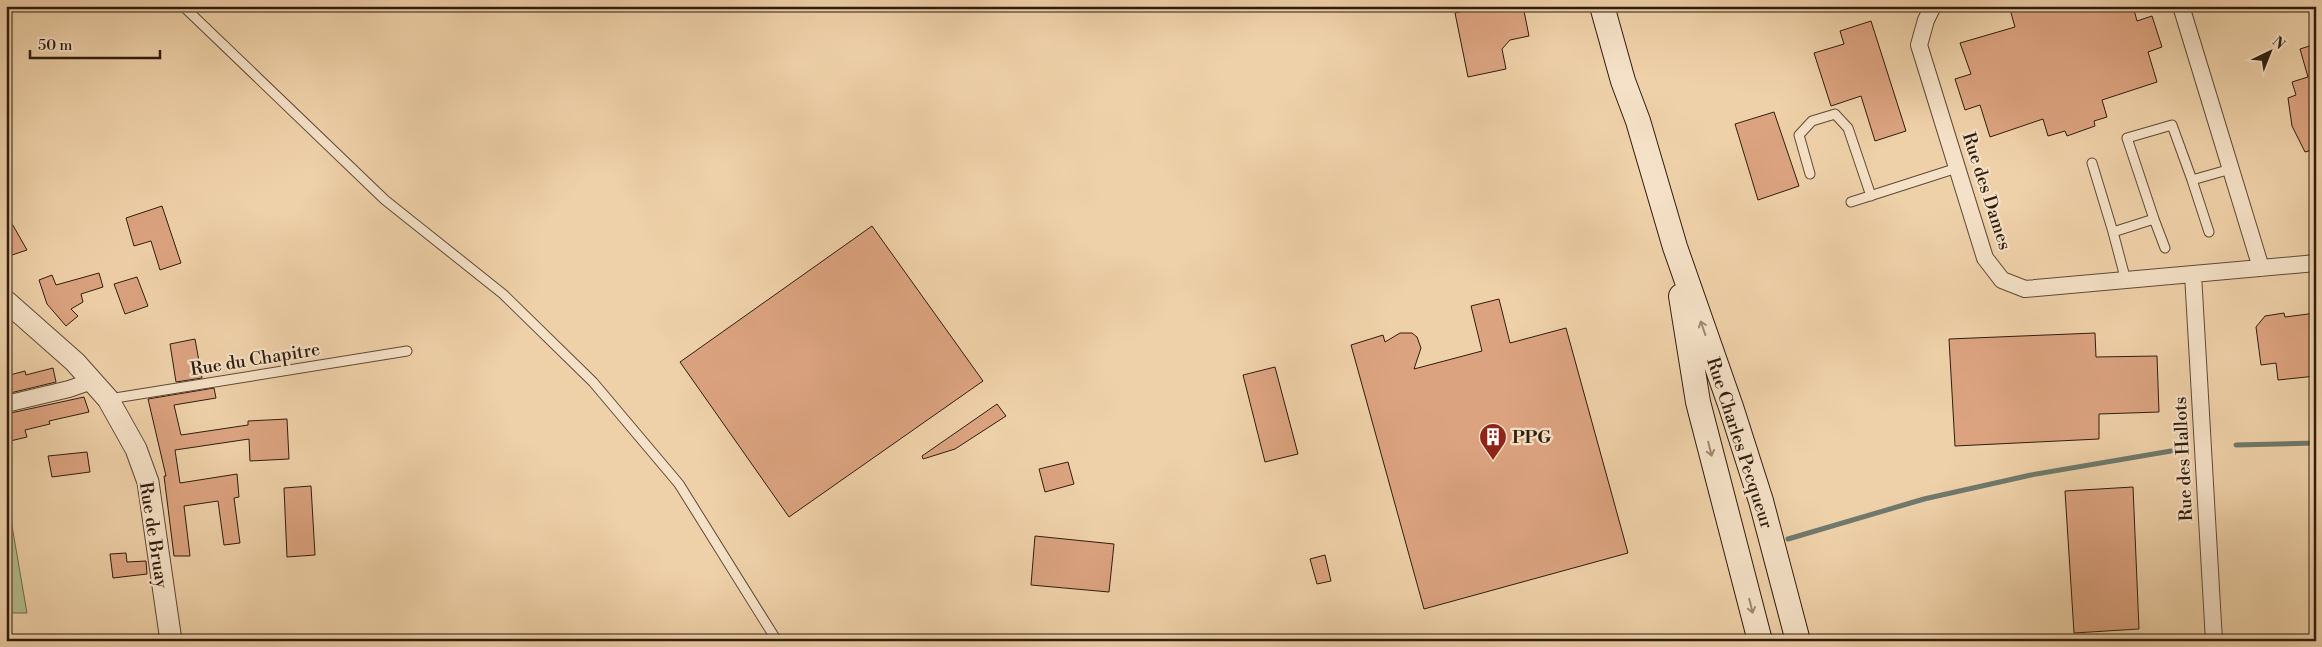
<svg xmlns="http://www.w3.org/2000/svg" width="2322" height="647" viewBox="0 0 2322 647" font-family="'Libre Bodoni',serif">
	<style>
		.green { fill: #b2bd8d; stroke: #706d4e }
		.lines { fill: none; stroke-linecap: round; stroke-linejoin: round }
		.stream { stroke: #6f796c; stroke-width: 5 }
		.building { fill: #dca380; stroke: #2f1d0e }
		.service-casing { stroke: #5f4a35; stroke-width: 11 }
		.minor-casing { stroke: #5f4a35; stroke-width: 18 }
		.tertiary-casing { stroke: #5f4a35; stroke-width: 23 }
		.secondary-casing { stroke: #2f1d0e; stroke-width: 26 }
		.service { stroke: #f5e1c7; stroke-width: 9 }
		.minor { stroke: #f5e1c7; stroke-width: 16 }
		.tertiary { stroke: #f5e1c7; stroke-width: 21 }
		.secondary { stroke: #f5e1c7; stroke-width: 24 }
		.oneway { stroke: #9c8974 }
		.labels { text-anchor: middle; stroke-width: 4.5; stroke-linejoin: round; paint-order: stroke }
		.street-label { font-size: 18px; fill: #2f1d0e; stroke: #f5e1c7 }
		.poi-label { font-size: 18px; font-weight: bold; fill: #2f1d0e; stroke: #f5e1c7; text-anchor: start }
	</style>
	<rect width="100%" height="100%" fill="#efd1a9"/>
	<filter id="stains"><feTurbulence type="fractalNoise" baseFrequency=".004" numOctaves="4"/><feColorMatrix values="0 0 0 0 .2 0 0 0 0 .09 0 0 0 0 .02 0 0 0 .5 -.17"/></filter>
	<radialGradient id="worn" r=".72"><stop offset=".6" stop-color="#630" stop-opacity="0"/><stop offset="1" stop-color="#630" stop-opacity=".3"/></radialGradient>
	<path class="green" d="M6 491 27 613H6Z"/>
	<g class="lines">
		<path class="stream" d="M2236 445 2316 443
			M1788 539 1924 499 2031 475 2171 451"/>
	</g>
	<path class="building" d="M1488 6H1523L1529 36 1510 40 1502 49 1506 69 1468 77 1455 13Z
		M2009 6H2133L2137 21 2152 16 2162 47 2148 52 2157 82 2102 100 2107 117 2094 121 2095 126 2067 136 2065 131 2048 136 2043 119 1990 137 1980 105 1965 110 1955 79 1971 74 1960 43 2015 27Z
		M1871 21 1906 131 1875 141 1861 96 1831 106 1814 53 1844 44 1840 31Z
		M2316 44V149L2305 152 2292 126 2288 98 2296 95 2292 82 2308 77 2300 49Z
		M1774 112 1799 186 1758 200 1735 124Z
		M162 206 181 263 160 270 151 241 134 246 126 218Z
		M6 213 27 250 6 257Z
		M872 226 983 381 789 517 680 362Z
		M99 273 103 287 81 294 83 302 71 309 78 316 66 326 47 304 39 280 52 275 56 285Z
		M137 277 148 306 125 314 114 284Z
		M1499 299 1510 343 1566 328 1628 553 1424 609 1351 345 1383 335 1385 342 1400 333H1412L1417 337 1421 348 1414 369 1482 351 1471 306Z
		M2284 313 2285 317 2316 313V376L2278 380 2276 363 2261 365 2256 327 2265 316Z
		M2095 333 2096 357 2157 356 2159 412 2099 414V439L1955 446 1949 339Z
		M195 339 202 378 176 382 170 344Z
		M1275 367 1298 454 1265 462 1243 375Z
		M53 368 56 382 6 394V376L25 371 26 375Z
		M214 388 216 398 174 405 181 435 248 425V421L287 419 289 459 250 461 249 439 175 450 180 483 237 474 239 497 234 498 240 543 224 545 218 501 184 506 190 556H174L164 476H166L148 399Z
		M84 397 89 412 49 421 50 424 25 430 27 437 6 442V414Z
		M997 404 1006 416 955 449 923 459 922 456Z
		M87 452 90 472 52 477 48 456Z
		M1068 462 1074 484 1045 492 1039 469Z
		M311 486 315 555 287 557 284 488Z
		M2133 487 2139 629 2074 633 2065 491Z
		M1035 536 1114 544 1109 592 1031 585Z
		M126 553 127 562 146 561 147 574 113 578 110 554Z
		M1325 555 1331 581 1317 584 1310 559Z"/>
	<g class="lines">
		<defs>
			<path id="service" d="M183 6 385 200 503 294 593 382 679 484 777 641
				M2092 163 2113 232
				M1810 174 1799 135 1812 121 1835 114 1848 128 1871 196
				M2192 180 2209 232
				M1851 202 1957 168
				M2154 219 2165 248
				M2126 281 2113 232 2154 219 2127 138 2172 125 2192 180 2231 169
				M109 399 407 351"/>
			<path id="minor" d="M1933 6 1926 20 1919 45 1985 258 2002 280 2025 289 2316 263
				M2181 6 2261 268
				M2193 274 2214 641
				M6 404 69 389 92 381"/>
			<path id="tertiary" d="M6 301 75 362 108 399 136 449 148 482 171 641"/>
			<path id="secondary" d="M1602 6 1623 81 1638 121 1675 247 1731 407 1761 501 1798 641
				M1681 296 1698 402 1760 641"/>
		</defs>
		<use href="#service" class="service-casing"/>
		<use href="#minor" class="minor-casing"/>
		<use href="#tertiary" class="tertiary-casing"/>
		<use href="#secondary" class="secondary-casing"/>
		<use href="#service" class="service"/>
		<use href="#minor" class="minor"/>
		<use href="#tertiary" class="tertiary"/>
		<use href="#secondary" class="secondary"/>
	</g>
	<defs><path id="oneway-shaft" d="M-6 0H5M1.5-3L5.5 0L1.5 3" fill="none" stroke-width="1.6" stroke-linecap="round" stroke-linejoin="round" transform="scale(1.25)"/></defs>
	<g class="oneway">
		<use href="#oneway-shaft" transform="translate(1703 328) rotate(-109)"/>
		<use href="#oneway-shaft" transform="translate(1710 449) rotate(76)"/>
		<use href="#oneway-shaft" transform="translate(1751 606) rotate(76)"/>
	</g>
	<defs>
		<symbol id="building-pin" viewBox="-11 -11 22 30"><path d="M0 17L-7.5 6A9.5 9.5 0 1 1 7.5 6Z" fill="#8f2418" stroke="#f5e1c7"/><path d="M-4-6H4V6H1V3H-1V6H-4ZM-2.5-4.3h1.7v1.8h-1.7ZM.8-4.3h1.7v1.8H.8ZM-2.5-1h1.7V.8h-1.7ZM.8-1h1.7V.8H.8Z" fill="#fff"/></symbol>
	</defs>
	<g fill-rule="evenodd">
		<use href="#building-pin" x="1477" y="421" width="32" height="43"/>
	</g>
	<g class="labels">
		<g class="street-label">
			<text transform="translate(1987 191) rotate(72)" y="6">Rue des Dames</text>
			<text transform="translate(255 359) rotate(-9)" y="6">Rue du Chapitre</text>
			<text transform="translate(1740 443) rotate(72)" y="6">Rue Charles Pecqueur</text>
			<text transform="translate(2183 459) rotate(-93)" y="6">Rue des Hallots</text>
			<text transform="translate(154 535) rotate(81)" y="6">Rue de Bruay</text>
		</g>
		<g class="poi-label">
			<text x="1512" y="443">PPG</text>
		</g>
	</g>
	<rect width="2322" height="647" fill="none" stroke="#efd1a9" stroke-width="25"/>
	<rect x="8" y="8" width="2307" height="632" fill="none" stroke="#2f1d0e" stroke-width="2.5"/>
	<rect x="12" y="12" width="2297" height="622" fill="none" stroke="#2f1d0e"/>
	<g transform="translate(2270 52) rotate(43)" stroke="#f5e1c7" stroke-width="4" paint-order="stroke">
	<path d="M0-4L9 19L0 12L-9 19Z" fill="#2f1d0e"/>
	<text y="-8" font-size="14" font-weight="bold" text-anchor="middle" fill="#2f1d0e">N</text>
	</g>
	<path d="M30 50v8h130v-8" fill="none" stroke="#2f1d0e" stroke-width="2.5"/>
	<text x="38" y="50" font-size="15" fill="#2f1d0e" stroke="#f5e1c7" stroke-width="4" paint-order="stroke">50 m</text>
	<rect width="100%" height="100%" filter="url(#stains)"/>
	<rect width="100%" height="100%" fill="url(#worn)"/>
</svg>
